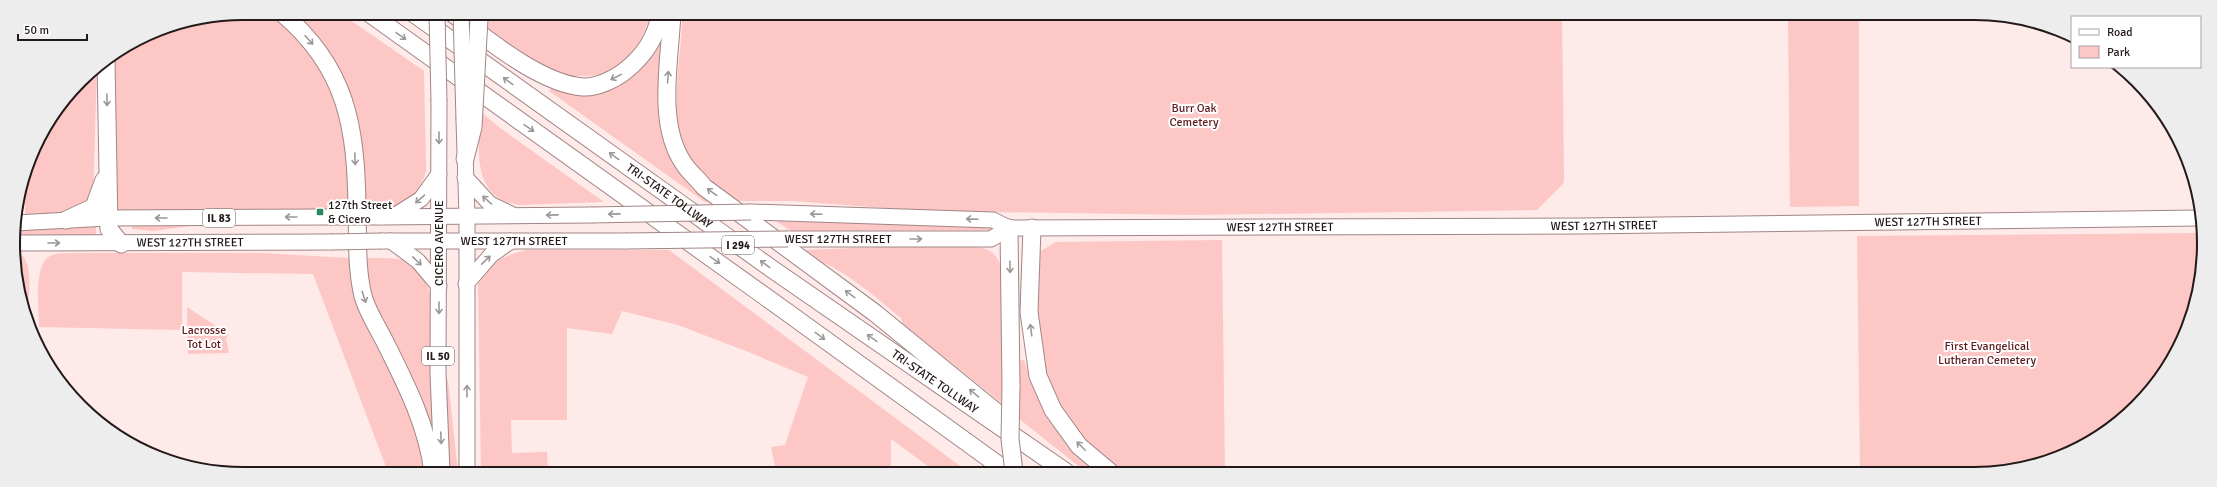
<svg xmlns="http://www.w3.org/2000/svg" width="2217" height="487" viewBox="0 0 2217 487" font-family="Signika,sans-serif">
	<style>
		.green { fill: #fcc7c5 }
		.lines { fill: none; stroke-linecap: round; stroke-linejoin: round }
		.major-casing { stroke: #a18584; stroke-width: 17 }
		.highway-casing { stroke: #a18584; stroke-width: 19 }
		.major { stroke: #fff; stroke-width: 15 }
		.highway { stroke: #fff; stroke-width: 17 }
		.major-bridge-casing { stroke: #a18584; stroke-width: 17; stroke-linecap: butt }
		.highway-bridge-casing { stroke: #a18584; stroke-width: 19; stroke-linecap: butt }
		.major-bridge { stroke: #fff; stroke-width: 15 }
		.highway-bridge { stroke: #fff; stroke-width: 17 }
		.oneway { stroke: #9c9898 }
		.poi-dot { fill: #298860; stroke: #fff; stroke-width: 1.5 }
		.labels { text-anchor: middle; stroke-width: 4; stroke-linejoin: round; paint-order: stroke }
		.shield { fill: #fff; stroke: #665e5e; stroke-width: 1 }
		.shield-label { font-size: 11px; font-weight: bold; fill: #241919 }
		.park-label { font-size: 12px; fill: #5e1b1f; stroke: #fff }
		.street-label { font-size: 12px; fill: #241919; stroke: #fff }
		.poi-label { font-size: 12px; fill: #241919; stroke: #fff; text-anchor: start }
		.rim { fill: none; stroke: #241919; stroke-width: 2 }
	</style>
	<rect width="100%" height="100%" fill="#feeae9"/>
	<path class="green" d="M243 13H271C313 51 341 93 347 151 349 170 348 190 349 209L118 213 116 208 113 57 156 30Z
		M292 13H340L424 71 426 171C415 209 397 207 363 208L361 147Z
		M486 13H651C640 49 622 78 580 76 570 76 560 75 550 70 528 59 508 42 486 29Z
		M682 13 1562 15 1564 179 1563 184 1537 210 1194 215 924 211 792 201H731C720 190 706 180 696 168 662 127 683 61 682 13Z
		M1788 15H1859V206L1790 207Z
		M662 31 660 105 713 202H705L549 91 552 88 564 91H595Z
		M97 67 93 199 69 213 25 214V187L37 141 91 70Z
		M481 112 500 128 604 202 519 205C471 198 478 148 481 112Z
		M776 221 994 225 995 230 791 231Z
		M190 224V226L153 231 132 229V225Z
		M96 225V236L14 237V232L21 227Z
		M2199 233 2202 274 2180 346 2136 407 2075 450 2003 472H1860L1857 236Z
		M1222 240 1225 472H1118L1088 446 1067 420 1040 363 1035 333 1039 252 1056 242Z
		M882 247H974C990 248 997 254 1002 269L1004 405 903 324 901 318C877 299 839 263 809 259L803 250Z
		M16 250C36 261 28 297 27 317L21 303Z
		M527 250H669L968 472H936L891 439V472H776L771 447 785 445 808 377 751 353 678 325 622 311 612 334 567 328V420H511L512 453 547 452 548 472H481L478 284C486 262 506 255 527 250Z
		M80 253H260L349 258C352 311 384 358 407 405 417 426 421 449 426 472H388L313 274 182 272V330L39 327C39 310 33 265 50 256 57 252 72 254 80 253Z
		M362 258C404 258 421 254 432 302L436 447 374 309Z
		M187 307 228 334 226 340 229 353 188 354Z
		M1024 360C1040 409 1058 437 1096 472H1086L1018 418V361Z
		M446 380H448L458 472H448Z"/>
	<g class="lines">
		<defs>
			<g id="major">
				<path d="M439 102 438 373 442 472"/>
				<path d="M464 120 467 216V472"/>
				<path d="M465 177 490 204 511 214"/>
				<path id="s1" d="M751 212 993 220 1009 228 1581 226 2198 218"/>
				<path d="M394 216 421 199 439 174"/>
				<path d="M381 217 591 215"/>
				<path d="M15 223 108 218 330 217"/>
				<path d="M788 239H991L1009 228"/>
				<path id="s2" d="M382 241H625"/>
				<path d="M391 241 418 261 439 286"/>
				<path id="s3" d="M15 243 331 242"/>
				<path d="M466 284 491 255 511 241"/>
			</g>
			<g id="highway">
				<path d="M282 13C347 68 356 127 357 208 358 238 356 267 363 296 367 311 378 328 385 342 406 384 427 425 433 472"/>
				<path d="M369 13 784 310 1008 472"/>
				<path id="s4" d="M413 13 772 269 1066 472"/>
				<path d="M452 13C486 38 540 84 583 87 596 88 615 79 625 71 645 55 655 39 661 13"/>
				<path d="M672 13C670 60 656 124 684 164 689 172 698 179 704 187L875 313 1000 415"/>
				<path d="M106 61 109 229 121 244"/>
				<path d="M465 159 473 127"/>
				<path d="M66 220 94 207 104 180"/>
				<path d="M1009 228 1011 387"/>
				<path d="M1032 228 1029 312 1038 376 1053 410 1079 446 1110 472"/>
			</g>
		</defs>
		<use href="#major" class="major-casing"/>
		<use href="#highway" class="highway-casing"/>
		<use href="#major" class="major"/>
		<use href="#highway" class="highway"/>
		<defs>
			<path id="major-bridge" d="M437 13 439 102
				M461 13 464 120
				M591 215 751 212
				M330 217H381
				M625 241 788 239
				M331 242 382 241"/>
			<path id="highway-bridge" d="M473 127 479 19
				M1011 387 1010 439 1014 472"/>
		</defs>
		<use href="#major-bridge" class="major-bridge-casing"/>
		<use href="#highway-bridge" class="highway-bridge-casing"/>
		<use href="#major-bridge" class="major-bridge"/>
		<use href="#highway-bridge" class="highway-bridge"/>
	</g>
	<defs><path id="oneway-shaft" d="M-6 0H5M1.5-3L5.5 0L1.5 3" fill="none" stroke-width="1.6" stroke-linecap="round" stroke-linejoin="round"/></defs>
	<g class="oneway">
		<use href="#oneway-shaft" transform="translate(401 36) rotate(35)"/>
		<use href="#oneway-shaft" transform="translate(309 40) rotate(48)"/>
		<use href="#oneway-shaft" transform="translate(616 77) rotate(154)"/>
		<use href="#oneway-shaft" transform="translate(668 77) rotate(-86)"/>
		<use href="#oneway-shaft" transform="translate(508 81) rotate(-144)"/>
		<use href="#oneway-shaft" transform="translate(107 100) rotate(89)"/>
		<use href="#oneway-shaft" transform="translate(529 128) rotate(35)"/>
		<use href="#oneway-shaft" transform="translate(439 138) rotate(90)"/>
		<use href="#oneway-shaft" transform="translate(614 156) rotate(-144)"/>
		<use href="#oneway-shaft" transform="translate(355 159) rotate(88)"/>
		<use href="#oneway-shaft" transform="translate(712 192) rotate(-144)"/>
		<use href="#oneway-shaft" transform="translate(420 199) rotate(139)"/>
		<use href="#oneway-shaft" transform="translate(487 200) rotate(-138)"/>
		<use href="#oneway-shaft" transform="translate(614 214) rotate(179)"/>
		<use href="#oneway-shaft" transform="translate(816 214) rotate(-178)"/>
		<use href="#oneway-shaft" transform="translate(552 215) rotate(179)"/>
		<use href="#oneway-shaft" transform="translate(291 217) rotate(180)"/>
		<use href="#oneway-shaft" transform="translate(161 218) rotate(180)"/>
		<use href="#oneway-shaft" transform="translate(972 219) rotate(-178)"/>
		<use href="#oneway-shaft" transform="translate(916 239)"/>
		<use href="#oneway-shaft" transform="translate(54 243)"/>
		<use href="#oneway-shaft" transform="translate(486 260) rotate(-44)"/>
		<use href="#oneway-shaft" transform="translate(715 260) rotate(35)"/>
		<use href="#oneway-shaft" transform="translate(417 261) rotate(44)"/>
		<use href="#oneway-shaft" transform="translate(765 264) rotate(-144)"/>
		<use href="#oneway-shaft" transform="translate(1010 267) rotate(89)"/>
		<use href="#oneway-shaft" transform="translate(850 294) rotate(-144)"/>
		<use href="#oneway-shaft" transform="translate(364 297) rotate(72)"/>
		<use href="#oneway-shaft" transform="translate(439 308) rotate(90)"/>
		<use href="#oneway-shaft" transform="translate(1031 330) rotate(-98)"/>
		<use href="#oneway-shaft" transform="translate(820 336) rotate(36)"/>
		<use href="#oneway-shaft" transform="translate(872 338) rotate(-145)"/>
		<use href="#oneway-shaft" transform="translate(467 391) rotate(-90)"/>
		<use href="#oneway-shaft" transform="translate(974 393) rotate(-140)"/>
		<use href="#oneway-shaft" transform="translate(441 438) rotate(88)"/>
		<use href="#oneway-shaft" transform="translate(1081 446) rotate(-135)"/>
	</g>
	<rect class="poi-dot" x="316" y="208" width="8" height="8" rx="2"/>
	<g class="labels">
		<g class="shield">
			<rect x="203" y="209" width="32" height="18" rx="3"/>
			<rect x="722" y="236" width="32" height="18" rx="3"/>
			<rect x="422" y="347" width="32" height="18" rx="3"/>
		</g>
		<g class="shield-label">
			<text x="219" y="222">IL 83</text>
			<text x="738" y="249">I 294</text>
			<text x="438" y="360">IL 50</text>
		</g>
		<g class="park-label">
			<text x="1194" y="112">Burr Oak<tspan x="1194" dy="14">Cemetery</tspan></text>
			<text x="204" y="334">Lacrosse<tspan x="204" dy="14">Tot Lot</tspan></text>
			<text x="1987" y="350">First Evangelical<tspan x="1987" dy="14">Lutheran Cemetery</tspan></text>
		</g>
		<g class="street-label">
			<text dy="4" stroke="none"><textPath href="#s4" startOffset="315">TRI-STATE TOLLWAY</textPath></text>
			<text dy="4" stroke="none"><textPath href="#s1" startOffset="1179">WEST 127TH STREET</textPath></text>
			<text dy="4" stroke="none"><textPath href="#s1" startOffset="855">WEST 127TH STREET</textPath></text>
			<text dy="4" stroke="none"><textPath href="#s1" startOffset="531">WEST 127TH STREET</textPath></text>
			<text x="838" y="243">WEST 127TH STREET</text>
			<text dy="4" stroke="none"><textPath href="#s2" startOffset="132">WEST 127TH STREET</textPath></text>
			<text dy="4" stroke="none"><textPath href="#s3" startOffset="175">WEST 127TH STREET</textPath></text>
			<text transform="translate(439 243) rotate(-90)" y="4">CICERO AVENUE</text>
			<text dy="4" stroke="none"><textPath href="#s4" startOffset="639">TRI-STATE TOLLWAY</textPath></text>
		</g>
		<g class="poi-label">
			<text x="328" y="209">127th Street<tspan x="328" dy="14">&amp; Cicero</tspan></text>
		</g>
	</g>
	<path d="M0 0H2217V487H0ZM243 20H1974A223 223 0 0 1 2197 243V244A223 223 0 0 1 1974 467H243A223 223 0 0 1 20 244V243A223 223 0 0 1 243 20Z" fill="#ededed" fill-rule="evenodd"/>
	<path class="rim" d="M243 20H1974A223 223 0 0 1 2197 243V244A223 223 0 0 1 1974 467H243A223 223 0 0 1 20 244V243A223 223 0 0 1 243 20Z"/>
	<rect x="2071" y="16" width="130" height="52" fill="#ffffff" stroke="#a7a3a3"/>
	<rect x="2079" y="29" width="20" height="6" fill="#ffffff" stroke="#a7a3a3"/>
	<text x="2107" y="36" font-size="12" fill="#241919">Road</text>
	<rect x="2079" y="46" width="20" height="12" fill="#fcc7c5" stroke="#a7a3a3"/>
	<text x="2107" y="56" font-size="12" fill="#241919">Park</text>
	<path d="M18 34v6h69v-6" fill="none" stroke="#241919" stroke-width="2"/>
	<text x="24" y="34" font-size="12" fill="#241919" stroke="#ffffff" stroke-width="3" paint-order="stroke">50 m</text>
</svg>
